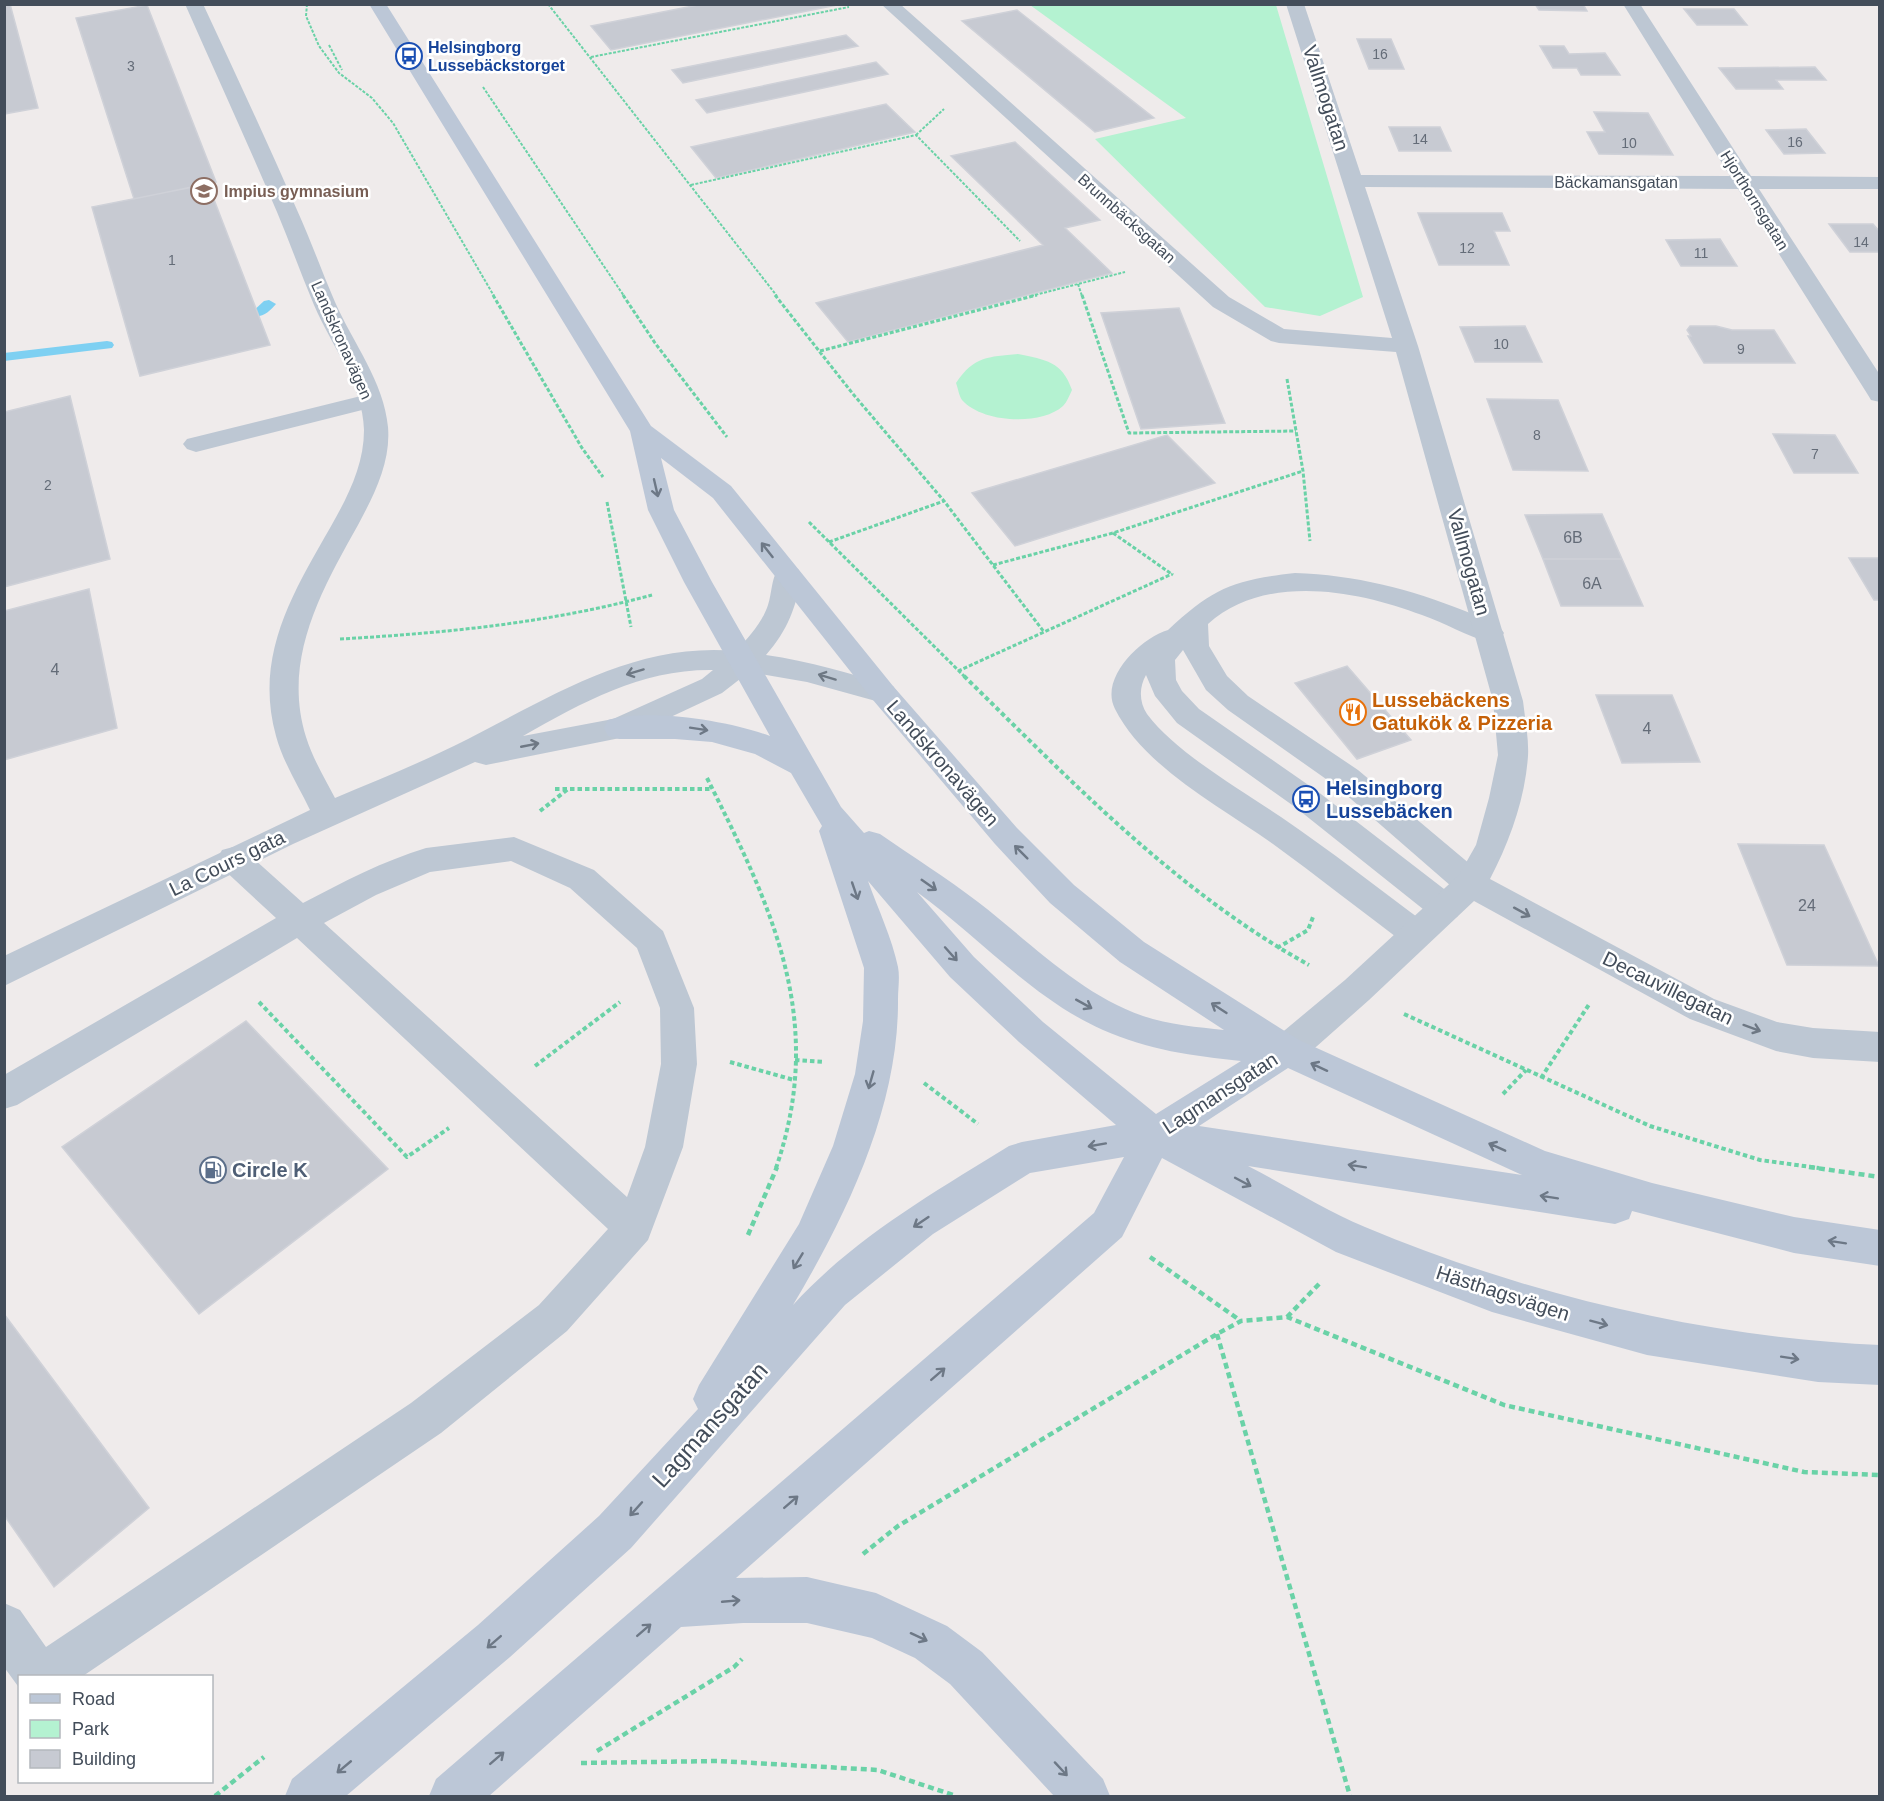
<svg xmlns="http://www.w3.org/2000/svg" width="1884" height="1801" viewBox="0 0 1884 1801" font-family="Helvetica,sans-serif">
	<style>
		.green { fill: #b4f2d1 }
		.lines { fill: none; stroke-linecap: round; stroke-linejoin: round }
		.stream { fill: #7ed0f2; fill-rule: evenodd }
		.building { fill: #c7cad2; stroke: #cfd1d8; stroke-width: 1.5 }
		.path-far3 { stroke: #6ad2a7; stroke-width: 2; stroke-dasharray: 3 1.5; stroke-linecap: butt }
		.path-far2 { stroke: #6ad2a7; stroke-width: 3; stroke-dasharray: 4 2; stroke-linecap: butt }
		.path-far1 { stroke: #6ad2a7; stroke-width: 4; stroke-dasharray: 4.5 3; stroke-linecap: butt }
		.path { stroke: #6ad2a7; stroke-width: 4.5; stroke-dasharray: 6 4; stroke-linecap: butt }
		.service { fill: #bdc7d3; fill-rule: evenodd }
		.minor { fill: #bdc7d3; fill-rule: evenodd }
		.secondary { fill: #bcc7d7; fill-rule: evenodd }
		.oneway { stroke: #6d7886 }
		.oneway2 { stroke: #6e7884 }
		.labels { text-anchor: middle; stroke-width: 5; stroke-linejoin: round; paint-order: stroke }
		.far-number-label { font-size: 14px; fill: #646c78 }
		.far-transit-label { font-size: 16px; font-weight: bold; fill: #164399; stroke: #fff; text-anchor: start }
		.far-street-label { font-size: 16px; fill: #434d5a; stroke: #fff }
		.far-education-label { font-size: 16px; font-weight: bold; fill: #785e54; stroke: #fff; text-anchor: start }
		.number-label { font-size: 16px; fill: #646c78 }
		.street-label { font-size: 20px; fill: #434d5a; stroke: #fff }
		.food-label { font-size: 20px; font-weight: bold; fill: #c56008; stroke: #fff; text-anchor: start }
		.transit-label { font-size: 20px; font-weight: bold; fill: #164399; stroke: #fff; text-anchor: start }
		.service-label { font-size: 20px; font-weight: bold; fill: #4e5e75; stroke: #fff; text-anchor: start }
		.near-street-label { font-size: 24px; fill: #434d5a; stroke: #fff }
	</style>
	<rect width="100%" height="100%" fill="#efebeb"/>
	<path class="green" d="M1030 5H1276L1363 297 1320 316 1265 307 1095 139 1186 118Z
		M1018 354C1046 360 1062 361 1072 390 1070 394 1067 402 1063 406 1041 426 982 423 962 400 959 396 958 388 956 383 974 356 988 357 1018 354Z"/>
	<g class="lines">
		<path class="stream" d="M269 300 276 304C270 311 263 318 253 316L251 313 264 301Z
			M107 341 112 342 114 345 112 348 4 361V353Z"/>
	</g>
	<path class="building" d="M4 4H10L38 108 4 114Z
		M703 4H842L611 50 591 26Z
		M1535 4H1583L1587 11 1539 10Z
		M147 5 216 182 134 199 76 18Z
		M1684 9H1734L1747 25H1697Z
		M1017 10 1154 118 1095 132 962 21Z
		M846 35 858 46 683 83 672 70Z
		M1357 39H1391L1404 69H1369Z
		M1540 46H1564L1569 54 1605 53 1620 75H1581L1577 68H1553Z
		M876 62 888 74 707 113 696 100Z
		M1815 67 1826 80H1776L1783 89H1736L1719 68Z
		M886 104 915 132 716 178 691 147Z
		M1594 112 1648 113 1673 155 1599 154 1587 132H1605Z
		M1389 127H1440L1451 151H1399Z
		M1806 129 1825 153 1784 154 1766 130Z
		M1015 142 1100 220 1065 228 1112 273 848 342 816 303 1043 245 951 156Z
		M208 184 270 345 140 376 92 207Z
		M1418 213H1502L1510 231H1494L1509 265H1439Z
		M1829 224H1873L1880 232V252H1850Z
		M1720 239 1737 266H1681L1666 240Z
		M1179 308 1225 423 1141 429 1101 313Z
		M1525 326 1542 362H1475L1460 327Z
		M1690 326H1716L1732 330H1774L1795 363H1704L1688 336H1691L1687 330Z
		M70 396 110 559 4 587V412Z
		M1487 399 1558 400 1588 471 1513 470Z
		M1773 434 1835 435 1858 473H1794Z
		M1167 435 1215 483 1015 546 972 493Z
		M1602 514 1622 559H1543L1525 515Z
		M1849 558H1880V600H1874Z
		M1543 559H1622L1643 606H1561Z
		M89 589 117 728 4 760V611Z
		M1347 666 1411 740 1357 759 1295 683Z
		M1596 695H1672L1700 762 1622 763Z
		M1738 844 1824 845 1879 966 1787 965Z
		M246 1021 388 1169 199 1314 62 1147Z
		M4 1314 149 1508 54 1587 4 1515Z"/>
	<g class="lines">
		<path class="path-far3" d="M307 4 306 16 319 46 339 73 372 98 393 123 494 296
			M548 4 777 296
			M329 45 342 70
			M591 57 849 7
			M483 87 624 296
			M916 135 944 109
			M691 185 916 135 1020 241
			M1078 284 1082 296
			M1031 296 1125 272"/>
		<path class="path-far2" d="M493 295 582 448 603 477
			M623 295 655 343 727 437
			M775 295 853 394 944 501 1044 632
			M1082 295 1129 433 1296 431
			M820 351 1037 295
			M1287 379 1303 471 1310 541
			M607 502 631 627
			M809 522 965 677
			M1113 533 1173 575
			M829 542 944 501
			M993 565 1113 533 1303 471
			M340 639C446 633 549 623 652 595
			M958 671 1172 574"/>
		<path class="path-far1" d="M964 676C1071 781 1177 892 1309 965
			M707 778C772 908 827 1020 776 1168
			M555 789H712
			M540 811 568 789
			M1277 948 1308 930 1313 917
			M259 1002 407 1157 449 1128
			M1404 1014 1650 1126 1760 1160 1819 1168
			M795 1060 824 1062
			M730 1062 794 1080
			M535 1066 620 1002
			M1541 1078 1590 1003
			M924 1083 978 1124
			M1503 1094 1526 1070"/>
		<path class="path" d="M1809 1167 1880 1177
			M748 1235 777 1167
			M1150 1257 1241 1321
			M1287 1317 1320 1283
			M1217 1334 1350 1796
			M863 1554 898 1526 1217 1334 1241 1321 1287 1317 1504 1405 1804 1472 1880 1475
			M597 1751 734 1667 742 1659
			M581 1763 718 1761 878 1770 956 1796
			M215 1796 264 1757"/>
		<path class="service" d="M369 394 378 396 381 401 378 406 196 452 187 449 183 444 187 439Z
			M1295 573C1355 575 1410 589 1465 611 1478 616 1497 621 1504 633L1500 640 1490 643C1467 636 1445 623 1422 615 1356 590 1265 573 1208 624L1209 646 1227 676 1248 696 1358 770 1483 875 1487 884 1483 893 1471 897 1459 893 1336 786 1228 710 1206 690 1183 650 1175 660 1176 680 1182 691 1199 709 1317 791 1457 899 1462 908 1457 917 1445 921 1433 917 1295 807 1177 723 1155 696 1146 675C1139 687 1139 702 1147 714 1176 753 1240 789 1281 817 1331 851 1379 889 1428 925L1433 934 1428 943 1416 947 1404 943C1360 910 1317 876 1273 844 1221 807 1144 767 1115 709 1099 678 1141 638 1168 630 1213 588 1233 580 1295 573Z
			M514 837 594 870 663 931 694 1008 697 1064 683 1147 648 1240 567 1331 441 1433 83 1676H20V1689L4 1667V1603L20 1610 46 1647 411 1403 539 1305 608 1229 297 938 17 1105 4 1109V1075L276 918 222 868 217 859 222 850 233 847 244 850 303 903C343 882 383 861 426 848ZM511 861 570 888 637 948 660 1008 661 1064 645 1147 627 1197 324 923 376 895 430 872Z"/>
		<path class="minor" d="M185 4H203C235 73 267 141 297 210 311 241 322 272 335 302 353 343 384 382 388 427 391 462 374 495 358 525 321 591 282 660 306 737 313 759 325 779 335 798 380 779 425 761 468 739 554 695 636 642 736 651 749 637 762 623 768 605 772 593 771 580 778 569L788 566 798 569 802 575C796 607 788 630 766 655 809 661 851 674 893 686L898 693 893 700 883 703 807 682 749 672 722 693 630 736 486 765 475 762 293 844 4 986V956L310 810C298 785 283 762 276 736 254 657 292 594 330 528 347 498 364 466 364 430 363 385 331 345 314 305 301 274 290 243 277 212 247 142 216 74 185 4ZM713 670 702 679 613 719 523 736C583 702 642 669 713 670Z
			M881 4H900L1229 297 1284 329 1392 338 1286 4H1304L1361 175 1730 176 1623 4H1640L1751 176 1880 177V189H1759L1880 375V402L1871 400 1868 395 1738 189 1365 187 1418 346 1523 701C1525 719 1529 739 1528 756 1525 799 1510 841 1490 879L1714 999 1777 1022 1813 1028 1880 1032V1062L1813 1058 1776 1051 1690 1019 1474 901 1369 1000 1299 1062 1286 1066 1273 1062 1268 1051 1273 1040 1345 980 1459 875 1476 845 1489 798 1498 755 1493 701 1396 352 1279 343 1271 341 1213 307Z"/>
		<path class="secondary" d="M369 4H386L651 426 731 486 893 686 1017 828 1074 885 1144 942 1299 1040 1545 1151 1652 1183 1794 1217 1880 1230V1266L1794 1253 1632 1211 1629 1219 1615 1224 1248 1166C1287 1186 1325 1210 1365 1227 1528 1295 1703 1337 1880 1345V1385L1818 1382 1647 1355 1492 1312 1336 1252 1162 1158 1122 1237 736 1578 807 1577 876 1593 947 1626 982 1652 1103 1779 1110 1796H1054L950 1684 915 1658 872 1638 807 1623H743L681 1627 489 1796H429L436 1779 1094 1213 1124 1157 1030 1173 933 1234 845 1305 631 1548 510 1657 346 1796H285L292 1779 478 1625 599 1516 698 1409 693 1399 699 1385 799 1224 833 1146 855 1074 863 1021 864 968 819 831 822 826 791 773 755 754 712 742 675 739H619L608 736 604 728 608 720C651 708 729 721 770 736L684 582 648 510 630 431ZM661 458 713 498 873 700 995 844 1050 903 1120 962 1224 1030C1198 1027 1169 1025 1143 1016 1080 994 1030 942 978 902 947 878 913 857 880 834L869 831 864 833 841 807 712 582 674 510ZM868 881 950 977 1019 1042 1116 1125 1022 1142 1009 1146C933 1193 854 1238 793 1305 847 1214 899 1107 898 999 898 989 900 977 898 967 892 938 878 909 868 881ZM917 892C979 937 1033 999 1103 1030 1148 1050 1193 1056 1241 1061L1156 1114 1043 1022 974 957ZM1288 1068 1522 1175 1199 1126Z"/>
	</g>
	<defs><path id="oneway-shaft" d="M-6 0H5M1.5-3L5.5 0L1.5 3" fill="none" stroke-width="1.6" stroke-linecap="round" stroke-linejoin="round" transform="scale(1.5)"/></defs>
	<g class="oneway">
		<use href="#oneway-shaft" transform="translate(656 488) rotate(77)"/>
		<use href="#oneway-shaft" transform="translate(767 550) rotate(-128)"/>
		<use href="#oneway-shaft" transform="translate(699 729) rotate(9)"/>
		<use href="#oneway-shaft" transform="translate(1021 852) rotate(-135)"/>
		<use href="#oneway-shaft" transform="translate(929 885) rotate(35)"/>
		<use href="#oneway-shaft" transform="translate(855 891) rotate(71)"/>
		<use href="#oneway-shaft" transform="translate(951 954) rotate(48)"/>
		<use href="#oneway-shaft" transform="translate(1084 1004) rotate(29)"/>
		<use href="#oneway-shaft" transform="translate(1219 1008) rotate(-147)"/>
		<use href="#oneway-shaft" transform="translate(1319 1067) rotate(-155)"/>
		<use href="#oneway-shaft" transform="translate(871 1080) rotate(106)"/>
		<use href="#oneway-shaft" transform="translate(1097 1145) rotate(170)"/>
		<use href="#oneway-shaft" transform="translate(1497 1147) rotate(-156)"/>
		<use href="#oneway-shaft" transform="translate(1357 1166) rotate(-171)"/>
		<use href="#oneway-shaft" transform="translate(1243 1182) rotate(28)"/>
		<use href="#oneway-shaft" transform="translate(1549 1197) rotate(-171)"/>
		<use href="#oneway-shaft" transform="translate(921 1222) rotate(146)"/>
		<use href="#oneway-shaft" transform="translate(1837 1242) rotate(-171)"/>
		<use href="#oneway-shaft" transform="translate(798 1261) rotate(121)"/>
		<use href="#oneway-shaft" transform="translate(1599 1323) rotate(15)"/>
		<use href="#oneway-shaft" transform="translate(1790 1358) rotate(9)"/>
		<use href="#oneway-shaft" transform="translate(938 1374) rotate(-41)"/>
		<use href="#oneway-shaft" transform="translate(791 1502) rotate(-41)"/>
		<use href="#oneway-shaft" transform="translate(636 1509) rotate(132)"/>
		<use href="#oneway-shaft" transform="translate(731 1601) rotate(-5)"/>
		<use href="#oneway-shaft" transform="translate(644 1630) rotate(-41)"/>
		<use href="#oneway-shaft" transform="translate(919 1637) rotate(25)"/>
		<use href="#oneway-shaft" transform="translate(494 1642) rotate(139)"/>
		<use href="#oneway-shaft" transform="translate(497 1758) rotate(-41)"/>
		<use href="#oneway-shaft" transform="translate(344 1767) rotate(140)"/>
		<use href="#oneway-shaft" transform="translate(1061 1769) rotate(47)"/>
	</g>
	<g class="oneway2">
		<use href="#oneway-shaft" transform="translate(635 672) rotate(163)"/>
		<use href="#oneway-shaft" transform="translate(827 677) rotate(-163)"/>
		<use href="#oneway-shaft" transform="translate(530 745) rotate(-11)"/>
		<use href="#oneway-shaft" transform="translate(1522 912) rotate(29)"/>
		<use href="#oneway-shaft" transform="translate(1752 1028) rotate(20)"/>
	</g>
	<defs>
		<symbol id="bus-ring" viewBox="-11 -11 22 22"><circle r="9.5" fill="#fff" stroke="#1a4fb4" stroke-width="1.5"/><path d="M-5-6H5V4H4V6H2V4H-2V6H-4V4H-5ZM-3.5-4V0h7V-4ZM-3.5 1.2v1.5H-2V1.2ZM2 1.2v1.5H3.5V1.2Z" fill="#1a4fb4"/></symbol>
		<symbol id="school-ring" viewBox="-11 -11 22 22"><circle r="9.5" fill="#fff" stroke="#8d6e63" stroke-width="1.5"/><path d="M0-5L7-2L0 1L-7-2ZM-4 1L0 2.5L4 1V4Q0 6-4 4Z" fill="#8d6e63"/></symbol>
		<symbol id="restaurant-ring" viewBox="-11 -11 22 22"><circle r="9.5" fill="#fff" stroke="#e8710a" stroke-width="1.5"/><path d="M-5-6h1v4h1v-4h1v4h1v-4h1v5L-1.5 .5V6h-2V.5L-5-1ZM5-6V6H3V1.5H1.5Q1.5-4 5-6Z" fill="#e8710a"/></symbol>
		<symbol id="fuel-ring" viewBox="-11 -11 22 22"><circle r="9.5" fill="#fff" stroke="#5c6f8a" stroke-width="1.5"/><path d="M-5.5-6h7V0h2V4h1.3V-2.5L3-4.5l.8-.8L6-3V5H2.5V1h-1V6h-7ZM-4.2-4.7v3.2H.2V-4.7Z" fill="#5c6f8a"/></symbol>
	</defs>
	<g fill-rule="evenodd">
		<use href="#bus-ring" x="394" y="41" width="30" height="30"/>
		<use href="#school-ring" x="189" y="176" width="30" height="30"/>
		<use href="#restaurant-ring" x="1338" y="697" width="30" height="30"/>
		<use href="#bus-ring" x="1291" y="784" width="30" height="30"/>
		<use href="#fuel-ring" x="198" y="1155" width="30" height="30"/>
	</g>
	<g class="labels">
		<g class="far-number-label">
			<text x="1380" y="59">16</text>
			<text x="131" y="71">3</text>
			<text x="1420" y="144">14</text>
			<text x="1795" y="147">16</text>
			<text x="1629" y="148">10</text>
			<text x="1861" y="247">14</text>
			<text x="1467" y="253">12</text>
			<text x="1701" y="258">11</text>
			<text x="172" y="265">1</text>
			<text x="1501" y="349">10</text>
			<text x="1741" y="354">9</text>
			<text x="1537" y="440">8</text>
			<text x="1815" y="459">7</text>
			<text x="48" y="490">2</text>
		</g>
		<g class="far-transit-label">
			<text x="428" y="53">Helsingborg<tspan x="428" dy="18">Lussebäckstorget</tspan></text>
		</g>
		<g class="far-street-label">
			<text x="1616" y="188">Bäckamansgatan</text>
			<text transform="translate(1755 200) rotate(58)" y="6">Hjorthornsgatan</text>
			<text transform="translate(1127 218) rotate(42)" y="6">Brunnbäcksgatan</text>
			<text transform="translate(342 340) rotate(66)" y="6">Landskronavägen</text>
		</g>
		<g class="far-education-label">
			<text x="224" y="197">Impius gymnasium</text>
		</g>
		<g class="number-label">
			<text x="1573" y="543">6B</text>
			<text x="1592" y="589">6A</text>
			<text x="55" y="675">4</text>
			<text x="1647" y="734">4</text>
			<text x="1807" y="911">24</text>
		</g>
		<g class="street-label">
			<text transform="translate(1326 98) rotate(72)" y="7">Vallmogatan</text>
			<text transform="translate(1469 562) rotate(74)" y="7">Vallmogatan</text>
			<text transform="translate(943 763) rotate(49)" y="7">Landskronavägen</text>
			<text transform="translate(227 863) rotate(-26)" y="7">La Cours gata</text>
			<text transform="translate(1668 988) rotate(26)" y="7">Decauvillegatan</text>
			<text transform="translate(1220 1093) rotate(-33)" y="7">Lagmansgatan</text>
			<text transform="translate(1503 1293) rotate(18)" y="7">Hästhagsvägen</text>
		</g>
		<g class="food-label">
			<text x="1372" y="707">Lussebäckens<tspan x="1372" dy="23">Gatukök &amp; Pizzeria</tspan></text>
		</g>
		<g class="transit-label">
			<text x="1326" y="795">Helsingborg<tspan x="1326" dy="23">Lussebäcken</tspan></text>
		</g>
		<g class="service-label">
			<text x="232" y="1177">Circle K</text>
		</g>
		<g class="near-street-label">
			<text transform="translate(710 1425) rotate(-48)" y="8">Lagmansgatan</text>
		</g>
	</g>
	<rect width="1884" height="1801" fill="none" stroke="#434d5a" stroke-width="12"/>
	<rect x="18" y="1675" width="195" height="108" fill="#ffffff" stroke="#b4b8bd" stroke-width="1.5"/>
	<rect x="30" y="1694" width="30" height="9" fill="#bcc7d7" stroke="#b4b8bd" stroke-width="1.5"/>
	<text x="72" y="1705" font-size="18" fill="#434d5a">Road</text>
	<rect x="30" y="1720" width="30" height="18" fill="#b4f2d1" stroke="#b4b8bd" stroke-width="1.5"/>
	<text x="72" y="1735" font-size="18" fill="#434d5a">Park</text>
	<rect x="30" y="1750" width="30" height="18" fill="#c7cad2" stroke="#b4b8bd" stroke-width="1.5"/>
	<text x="72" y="1765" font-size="18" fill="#434d5a">Building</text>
</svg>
